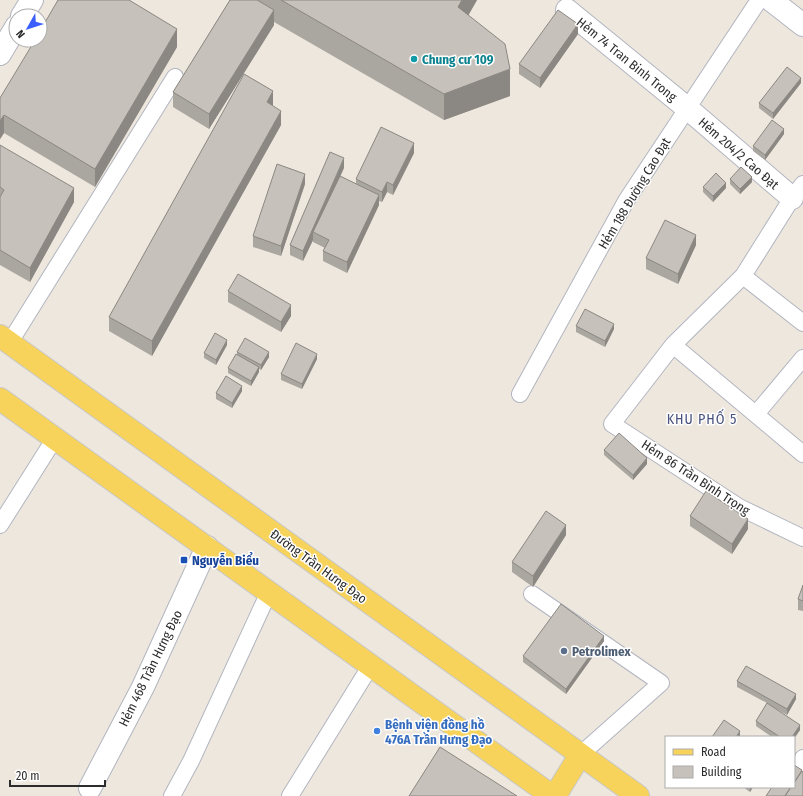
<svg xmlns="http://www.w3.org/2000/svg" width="803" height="796" viewBox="0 0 803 796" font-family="'Fira Sans Condensed',sans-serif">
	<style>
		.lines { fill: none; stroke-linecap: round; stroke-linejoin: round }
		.service-casing { stroke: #b2b5c0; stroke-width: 18 }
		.minor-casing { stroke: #b2b5c0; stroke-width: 24 }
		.secondary-casing { stroke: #b2b5c0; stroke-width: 24 }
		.primary-casing { stroke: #c8c8c8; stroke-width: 24 }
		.service { stroke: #fff; stroke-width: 16 }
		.minor { stroke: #fff; stroke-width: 22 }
		.secondary { stroke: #fff; stroke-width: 22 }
		.primary { stroke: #f7d35b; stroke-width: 22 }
		.wall { fill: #aaa6a0 }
		.shaded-wall { fill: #8b8782 }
		.building { fill: #c6c1ba; stroke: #8b8782 }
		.culture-dot { fill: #0f9aa8; stroke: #fff; stroke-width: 1.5 }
		.transit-dot { fill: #1a4fb4; stroke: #fff; stroke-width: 1.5 }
		.service-dot { fill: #5c6f8a; stroke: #fff; stroke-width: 1.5 }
		.shop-dot { fill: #3f7fe0; stroke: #fff; stroke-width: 1.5 }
		.labels { text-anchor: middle; stroke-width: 3; stroke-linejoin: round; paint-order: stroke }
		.culture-label { font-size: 13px; font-weight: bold; fill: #0d838f; stroke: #fff; text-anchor: start }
		.street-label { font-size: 13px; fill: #2c2c2c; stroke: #fff }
		.transit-label { font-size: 13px; font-weight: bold; fill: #164399; stroke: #fff; text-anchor: start }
		.service-label { font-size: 13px; font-weight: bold; fill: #4e5e75; stroke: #fff; text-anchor: start }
		.shop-label { font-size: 13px; font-weight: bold; fill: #366cbe; stroke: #fff; text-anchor: start }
		.neighbourhood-label { font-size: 14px; letter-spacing: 1px; fill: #4a5380; stroke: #fff }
	</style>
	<rect width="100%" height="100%" fill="#eee7de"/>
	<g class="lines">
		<defs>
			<path id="service" d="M803 184 792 198 743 276 673 345 612 424 739 507 803 538
				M743 276 803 323
				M10 342 175 77
				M673 345 803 454
				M520 394 626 201 759 0
				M756 414 803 358
				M0 525 55 438
				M532 594 661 683 580 755
				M803 758 801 765 803 766
				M172 796 191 761 269 592
				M290 796 371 665"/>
			<path id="minor" d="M771 0 803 25
				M567 10 687 108 792 198
				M90 788 143 687 207 547"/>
			<path id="secondary" d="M22 16 32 0
				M0 54 16 27"/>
			<path id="primary" d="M0 336 638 796
				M0 399 552 796
				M555 796 580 755"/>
		</defs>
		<use href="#service" class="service-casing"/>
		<use href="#minor" class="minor-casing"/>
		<use href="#secondary" class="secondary-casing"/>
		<use href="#primary" class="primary-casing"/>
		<use href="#service" class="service"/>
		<use href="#minor" class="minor"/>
		<use href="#secondary" class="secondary"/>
		<use href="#primary" class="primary"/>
	</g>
	<path class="wall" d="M230 0H477L468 15 510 96 444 120 274 22V25L209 129 173 107V92Z
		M578 34 540 88 519 74V64Z
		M177 47 95 187 4 133 0 139V98Z
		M801 83 773 119 759 108V103Z
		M273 105V106L281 125 152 356 109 331V317Z
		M784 134 765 160 753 151V146Z
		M0 145 74 202 30 282 0 265Z
		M414 153 393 195 387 192 382 202 379 201V205L347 273 323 261V251L325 248 313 242V240L303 261 290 255V245L344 168 340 176 356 184V179Z
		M730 179 752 182 740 194 730 184Z
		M305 184 281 256 253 247V236Z
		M703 187 726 188 713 202 703 192Z
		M696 245 678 284 646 269V258Z
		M228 291 291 316 281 332 228 302Z
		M576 326 614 329 605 347 576 332Z
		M227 345 216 365 204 358V353Z
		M237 352 269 357 261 370 259 369V372L251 386 228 373V368L237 355Z
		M317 359 302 389 281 380V374Z
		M242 391 232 408 216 399V393Z
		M604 450 647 464 633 480 604 455Z
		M690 516 748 529 732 554 690 526Z
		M566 535 533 587 512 572V562Z
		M803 585V611L798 610V599Z
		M604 641 566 694 523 662V656Z
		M737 681 796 699 787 715 769 705 800 730 794 737H772L756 726V721L767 703 737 687Z
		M743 787H753L750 792Z"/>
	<path class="shaded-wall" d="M462 0H477L458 34V7Z
		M274 10V25L209 129V114Z
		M578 24V34L540 88V78Z
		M177 29V47L95 187V169Z
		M510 69V96L444 120V94Z
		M801 78V83L773 119V113Z
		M273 91V105L267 117V102Z
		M281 111V125L152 356V341Z
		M4 115V133L0 139V121Z
		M784 129V134L765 160V155Z
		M414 143V153L393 195V185Z
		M344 158V168L315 233 313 232V240L303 261V251Z
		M305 174V184L281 256V246Z
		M752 177V182L740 194V189Z
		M387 182V192L382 202V192Z
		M726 183V188L713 202V196Z
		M74 188V202L30 282V268Z
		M379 195V205L347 273V262Z
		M696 235V245L678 284V274Z
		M291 305V316L281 332V322Z
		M614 324V329L605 347V341Z
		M227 340V345L216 365V360Z
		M269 352V357L261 370V365Z
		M317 354V359L302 389V384Z
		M259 367V372L251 386V381Z
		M242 386V391L232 408V403Z
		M647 458V464L633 480V475Z
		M748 519V529L732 554V544Z
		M566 525V535L533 587V576Z
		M604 636V641L566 694V689Z
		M796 694V699L787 715V709Z
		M800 725V730L794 739V737H792Z
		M740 731V737H736Z
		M750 787H753L750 792Z"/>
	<path class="building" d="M58 0H129L177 29 95 169 4 115 0 121V98L35 40H40V31Z
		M230 0H257L274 10 209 114 173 92Z
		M281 0H462L458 7 505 44 510 69 444 94Z
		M558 10 578 24 540 78 519 64Z
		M787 67 801 78 773 113 759 103Z
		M244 74 273 91 267 102 281 111 152 341 109 317Z
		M772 120 784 129 765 155 753 146Z
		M381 127 414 143 393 185 387 182 382 192 356 179Z
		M0 145 74 188 30 268 0 250V197L4 190 0 187Z
		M330 152 344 158 303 251 290 245Z
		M277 164 305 174 281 246 253 236Z
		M741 167 752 177 740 189 730 179Z
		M716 173 726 183 713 196 703 187Z
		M340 176 379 195 347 262 323 251 329 240 313 232Z
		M665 220 696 235 678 274 646 258Z
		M238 274 291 305 281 322 228 291Z
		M585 309 614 324 605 341 576 326Z
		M215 333 227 340 216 360 204 353Z
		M245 338 269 352 261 365 237 352Z
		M296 343 317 354 302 384 281 374Z
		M236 354 259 367 251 381 228 368Z
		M226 376 242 386 232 403 216 393Z
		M619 433 647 458 633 475 604 450Z
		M706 491 748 519 732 544 690 516Z
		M546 511 566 525 533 576 512 562Z
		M803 585V601L798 599Z
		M561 604 604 636 566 689 523 656Z
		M746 666 796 694 787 709 737 681Z
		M767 703 800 725 792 737H780L756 721Z
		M724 720 740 731 736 737H712Z
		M440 747 517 796H409Z
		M794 765 802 770 794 783Z
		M802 771 803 772V796H785L791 787H794V783Z
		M772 787H791L785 796H766Z"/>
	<circle class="culture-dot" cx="414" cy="59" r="4"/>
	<rect class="transit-dot" x="180" y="556" width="8" height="8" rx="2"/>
	<circle class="service-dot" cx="564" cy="651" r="4"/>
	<circle class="shop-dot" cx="377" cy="731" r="4"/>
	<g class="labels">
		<g class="culture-label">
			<text x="422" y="64">Chung cư 109</text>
		</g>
		<g class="street-label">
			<text transform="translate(627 59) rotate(39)" y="5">Hẻm 74 Tran Binh Trong</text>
			<text transform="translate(739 153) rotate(41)" y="5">Hẻm 204/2 Cao Đạt</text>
			<text transform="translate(634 193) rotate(-59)" y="5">Hẻm 188 Đường Cao Đạt</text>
			<text transform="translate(696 477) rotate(33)" y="5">Hẻm 86 Trần Bình Trọng</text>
			<text transform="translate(319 566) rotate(36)" y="5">Đường Trần Hưng Đạo</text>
			<text transform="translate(150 668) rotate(-64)" y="5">Hẻm 468 Trần Hưng Ðạo</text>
		</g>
		<g class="transit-label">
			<text x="192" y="565">Nguyễn Biểu</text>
		</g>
		<g class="service-label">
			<text x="572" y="656">Petrolimex</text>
		</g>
		<g class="shop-label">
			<text x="385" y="729">Bệnh viện đồng hồ<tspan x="385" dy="15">476A Trần Hưng Đạo</tspan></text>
		</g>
		<g class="neighbourhood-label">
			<text x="702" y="424">KHU PHỐ 5</text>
		</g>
	</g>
	<rect x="665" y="736" width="130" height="52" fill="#ffffff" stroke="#ababab"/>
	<rect x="673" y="749" width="20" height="6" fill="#f7d35b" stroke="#ababab"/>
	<text x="701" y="756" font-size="12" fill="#2c2c2c">Road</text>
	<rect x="673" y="766" width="20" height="12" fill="#c6c1ba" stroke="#ababab"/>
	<text x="701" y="776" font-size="12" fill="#2c2c2c">Building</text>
	<g transform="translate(28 28) rotate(231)"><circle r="19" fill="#ffffff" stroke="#ababab"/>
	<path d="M0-3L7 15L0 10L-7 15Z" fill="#3b5fff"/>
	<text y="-6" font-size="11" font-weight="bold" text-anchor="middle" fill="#2c2c2c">N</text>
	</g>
	<path d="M10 780v6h95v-6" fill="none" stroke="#2c2c2c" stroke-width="2"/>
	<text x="16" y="780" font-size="12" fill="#2c2c2c" stroke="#ffffff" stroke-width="3" paint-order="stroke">20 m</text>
</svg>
